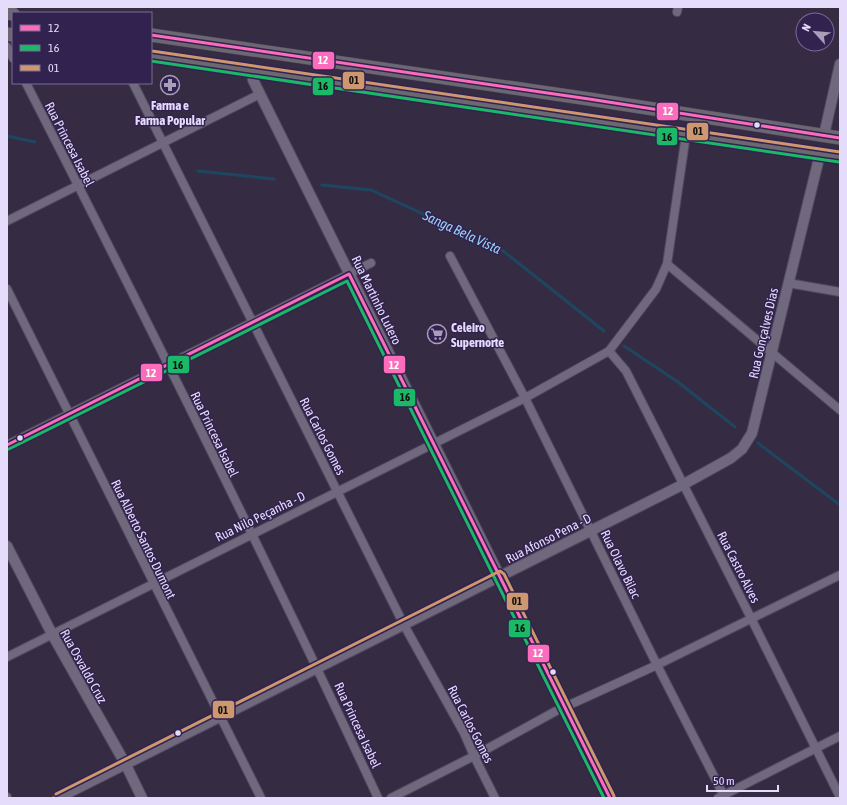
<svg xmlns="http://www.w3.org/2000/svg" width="847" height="805" viewBox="0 0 847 805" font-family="'Asap Condensed',sans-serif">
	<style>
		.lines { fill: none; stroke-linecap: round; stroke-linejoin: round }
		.stream { stroke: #1e4661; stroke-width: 3 }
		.minor-casing { stroke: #514960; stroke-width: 10 }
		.tertiary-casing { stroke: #514960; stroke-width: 12 }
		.primary-casing { stroke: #514960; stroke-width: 14 }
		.minor { stroke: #70697d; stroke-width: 8 }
		.tertiary { stroke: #70697d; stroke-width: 10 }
		.primary { stroke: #6c6872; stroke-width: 13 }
		.bus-1-casing { stroke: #32224f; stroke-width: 6 }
		.bus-2-casing { stroke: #32224f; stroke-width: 6 }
		.bus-3-casing { stroke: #32224f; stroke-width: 6 }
		.bus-1 { stroke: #fb6dba; stroke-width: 3 }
		.bus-2 { stroke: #1ab867; stroke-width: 3 }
		.bus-3 { stroke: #cd976f; stroke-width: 3 }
		.bus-dot { fill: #e4dcfa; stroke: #32224f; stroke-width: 1.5 }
		.labels { text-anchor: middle; stroke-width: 3; stroke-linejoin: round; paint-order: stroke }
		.poi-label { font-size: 13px; font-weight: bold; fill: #e4dcfa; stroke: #32224f }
		.street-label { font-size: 13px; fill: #e4dcfa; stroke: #32224f }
		.water-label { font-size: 14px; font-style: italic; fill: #98d1f6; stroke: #32224f }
		.line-badge { stroke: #32224f; stroke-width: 1.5 }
		.badge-label { font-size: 11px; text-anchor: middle; font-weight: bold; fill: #fff }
		.pale-badge-label { font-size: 11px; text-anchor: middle; font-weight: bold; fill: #111 }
	</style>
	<rect width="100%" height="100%" fill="#352c44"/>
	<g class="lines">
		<path class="stream" d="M7 136 35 142
			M198 171 274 179
			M322 185 371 190 502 250 604 331
			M624 346 678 382 735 427
			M758 443 840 505"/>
		<defs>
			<path id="minor" d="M677 12 678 7
				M7 47 13 58
				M26 83C147 320 266 557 378 798
				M133 83 404 625 464 733 474 756 495 798
				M7 221 260 94
				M450 256 525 398 657 665 725 798
				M667 264 840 410
				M788 283 840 292
				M7 289 261 798
				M609 351 626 371 751 618 840 797
				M7 445 371 263
				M7 657 525 398 609 351 656 289 667 264 686 135
				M7 797V798
				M391 798 474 756 556 711 657 665 840 575
				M718 798 840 736"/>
			<path id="tertiary" d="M252 71 253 80 610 798
				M824 135 840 64
				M7 546 52 634 126 765 142 798
				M58 798 684 484 731 458 742 449 752 433 820 154"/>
			<path id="primary" d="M7 13 13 14
				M7 34 13 35
				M151 35 589 99 840 138
				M151 56 840 157"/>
		</defs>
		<use href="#minor" class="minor-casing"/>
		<use href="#tertiary" class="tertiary-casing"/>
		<use href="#primary" class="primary-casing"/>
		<use href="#minor" class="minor"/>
		<use href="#tertiary" class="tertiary"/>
		<use href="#primary" class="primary"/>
		<defs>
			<path id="bus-1" d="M151 35 589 99 840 138
				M7 445 349 274 610 798"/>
			<path id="bus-2" d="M151 61 839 162
				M9 449 347 281 604 798"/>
			<path id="bus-3" d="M152 51 840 152
				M56 794 500 571 504 574 614 796"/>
		</defs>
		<use href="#bus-1" class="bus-1-casing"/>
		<use href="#bus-2" class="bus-2-casing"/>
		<use href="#bus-3" class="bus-3-casing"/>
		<use href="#bus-1" class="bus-1"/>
		<use href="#bus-2" class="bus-2"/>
		<use href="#bus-3" class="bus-3"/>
	</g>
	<defs>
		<symbol id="pharmacy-ring" viewBox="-11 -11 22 22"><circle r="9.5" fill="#32224f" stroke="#a79eba" stroke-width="1.5"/><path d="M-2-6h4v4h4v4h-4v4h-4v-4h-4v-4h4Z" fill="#a79eba"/></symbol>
		<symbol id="supermarket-ring" viewBox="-11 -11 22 22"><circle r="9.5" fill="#32224f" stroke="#a79eba" stroke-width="1.5"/><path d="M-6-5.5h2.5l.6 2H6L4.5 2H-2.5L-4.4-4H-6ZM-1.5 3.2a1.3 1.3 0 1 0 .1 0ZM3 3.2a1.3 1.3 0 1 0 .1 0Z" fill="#a79eba"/></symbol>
	</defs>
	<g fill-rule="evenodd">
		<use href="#pharmacy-ring" x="159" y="74" width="22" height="22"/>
		<use href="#supermarket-ring" x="426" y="323" width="22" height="22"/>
	</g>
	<g class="bus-dot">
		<circle cx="757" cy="125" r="3.5"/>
		<circle cx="20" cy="438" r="3.5"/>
		<circle cx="553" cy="672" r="3.5"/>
		<circle cx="178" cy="733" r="3.5"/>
	</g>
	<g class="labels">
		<g class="poi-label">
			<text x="170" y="110">Farma e<tspan x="170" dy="15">Farma Popular</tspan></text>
			<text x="451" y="332" text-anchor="start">Celeiro<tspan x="451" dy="15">Supernorte</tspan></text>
		</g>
		<g class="street-label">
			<text transform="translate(70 144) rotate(63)" y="5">Rua Princesa Isabel</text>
			<text transform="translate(377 300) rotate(64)" y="5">Rua Martinho Lutero</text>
			<text transform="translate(763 333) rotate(-77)" y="5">Rua Gonçalves Dias</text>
			<text transform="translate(215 434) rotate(64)" y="5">Rua Princesa Isabel</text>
			<text transform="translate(323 436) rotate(63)" y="5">Rua Carlos Gomes</text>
			<text transform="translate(260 516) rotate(-26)" y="5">Rua Nilo Peçanha - D</text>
			<text transform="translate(548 538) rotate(-27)" y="5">Rua Afonso Pena - D</text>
			<text transform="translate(144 539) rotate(64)" y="5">Rua Alberto Santos Dumont</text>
			<text transform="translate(621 564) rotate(64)" y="5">Rua Olavo Bilac</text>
			<text transform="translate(739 567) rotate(63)" y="5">Rua Castro Alves</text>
			<text transform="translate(84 666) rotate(61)" y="5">Rua Osvaldo Cruz</text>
			<text transform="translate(471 724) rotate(63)" y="5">Rua Carlos Gomes</text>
			<text transform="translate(358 725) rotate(65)" y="5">Rua Princesa Isabel</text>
		</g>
		<g class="water-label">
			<text transform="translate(462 232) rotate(25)" y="5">Sanga Bela Vista</text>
		</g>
	</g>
	<g class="line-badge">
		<rect x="312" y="51" width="23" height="19" rx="4" fill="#fb6dba"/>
		<rect x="342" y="71" width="23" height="19" rx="4" fill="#cd976f"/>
		<rect x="312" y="77" width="22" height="19" rx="4" fill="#1ab867"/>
		<rect x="656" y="102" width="23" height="19" rx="4" fill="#fb6dba"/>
		<rect x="686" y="122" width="23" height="19" rx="4" fill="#cd976f"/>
		<rect x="656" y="127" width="22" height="19" rx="4" fill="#1ab867"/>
		<rect x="167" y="355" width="23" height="19" rx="4" fill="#1ab867"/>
		<rect x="383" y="355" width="23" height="19" rx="4" fill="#fb6dba"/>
		<rect x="140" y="363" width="23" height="19" rx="4" fill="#fb6dba"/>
		<rect x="393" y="388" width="23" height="19" rx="4" fill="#1ab867"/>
		<rect x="506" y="592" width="23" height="19" rx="4" fill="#cd976f"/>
		<rect x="508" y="619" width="23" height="19" rx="4" fill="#1ab867"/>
		<rect x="527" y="644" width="23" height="19" rx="4" fill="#fb6dba"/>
		<rect x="212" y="700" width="23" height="19" rx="4" fill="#cd976f"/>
	</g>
	<g class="badge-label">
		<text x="323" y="64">12</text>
		<text x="668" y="115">12</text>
		<text x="394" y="369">12</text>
		<text x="151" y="377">12</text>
		<text x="538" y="657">12</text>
	</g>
	<g class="pale-badge-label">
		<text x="354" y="84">01</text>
		<text x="323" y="90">16</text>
		<text x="698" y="135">01</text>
		<text x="667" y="141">16</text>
		<text x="178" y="369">16</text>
		<text x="405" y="401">16</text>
		<text x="517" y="605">01</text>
		<text x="520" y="632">16</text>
		<text x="223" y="714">01</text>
	</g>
	<rect width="847" height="805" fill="none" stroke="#e4dcfa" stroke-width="16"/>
	<rect x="12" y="12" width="140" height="72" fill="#32224f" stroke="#796c93"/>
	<rect x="20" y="25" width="20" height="6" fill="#fb6dba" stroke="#796c93"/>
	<text x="48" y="32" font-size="12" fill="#e4dcfa">12</text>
	<rect x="20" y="45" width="20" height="6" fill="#1ab867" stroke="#796c93"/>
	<text x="48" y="52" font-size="12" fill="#e4dcfa">16</text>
	<rect x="20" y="65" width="20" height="6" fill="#cd976f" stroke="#796c93"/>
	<text x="48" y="72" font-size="12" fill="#e4dcfa">01</text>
	<g transform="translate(815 32) rotate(297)"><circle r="19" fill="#32224f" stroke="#796c93"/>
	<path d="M0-3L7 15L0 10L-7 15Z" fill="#a79eba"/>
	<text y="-6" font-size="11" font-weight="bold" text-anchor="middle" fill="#e4dcfa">N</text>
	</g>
	<path d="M707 785v6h71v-6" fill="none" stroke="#e4dcfa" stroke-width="2"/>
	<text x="713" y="785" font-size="12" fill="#e4dcfa" stroke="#32224f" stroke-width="3" paint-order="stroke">50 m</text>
</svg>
